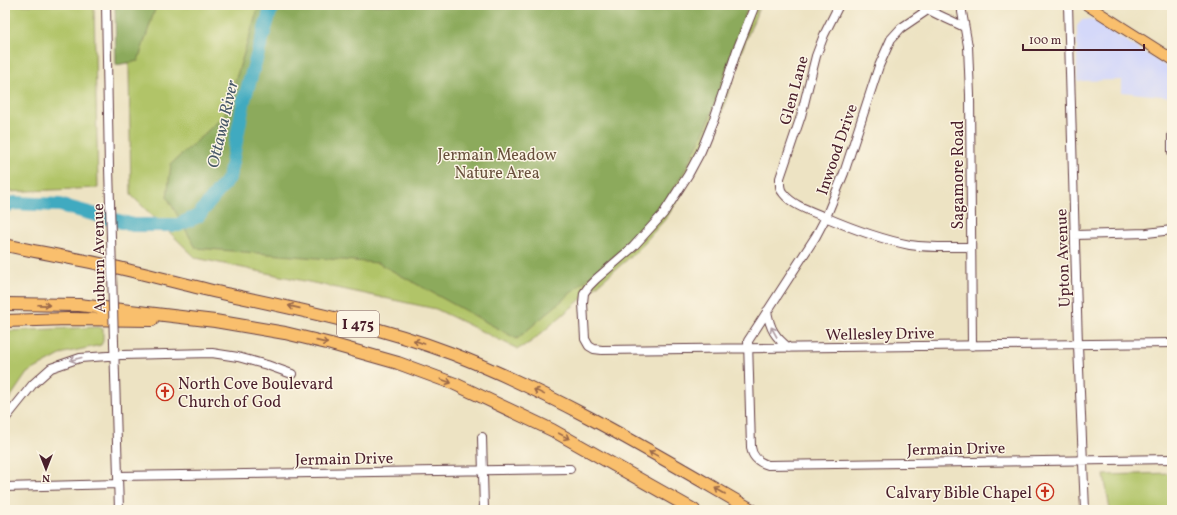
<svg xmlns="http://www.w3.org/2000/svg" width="1177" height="515" viewBox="0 0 1177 515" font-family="Vollkorn,serif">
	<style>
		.built { fill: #d4d8f9 }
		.green { fill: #b1c467; stroke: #7e7249 }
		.forest { fill: #8caa5c; stroke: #6b6444 }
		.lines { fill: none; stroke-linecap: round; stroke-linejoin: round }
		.river { stroke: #40aac0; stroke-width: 14 }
		.minor-casing { stroke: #623c42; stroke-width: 10 }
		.major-casing { stroke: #623c42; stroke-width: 12 }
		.highway-casing { stroke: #623c42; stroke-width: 14 }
		.minor { stroke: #fff; stroke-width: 8 }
		.major { stroke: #f9bf6d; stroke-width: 10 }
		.highway { stroke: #f9bf6d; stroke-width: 12 }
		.minor-bridge-casing { stroke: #623c42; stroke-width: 10; stroke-linecap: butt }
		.minor-bridge { stroke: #fff; stroke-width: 8 }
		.oneway { stroke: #996749 }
		.oneway2 { stroke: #ae9aa0 }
		.labels { text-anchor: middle; stroke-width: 3; stroke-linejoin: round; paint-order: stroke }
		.shield { fill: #fcf5e5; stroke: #7f5f63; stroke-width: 1 }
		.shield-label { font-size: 15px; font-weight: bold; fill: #4a1f2b }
		.street-label { font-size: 16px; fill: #4a1f2b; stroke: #fcf5e5 }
		.park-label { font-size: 16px; fill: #69513d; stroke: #fcf5e5 }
		.poi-label { font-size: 16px; fill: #4a1f2b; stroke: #fcf5e5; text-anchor: start }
		.water-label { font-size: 17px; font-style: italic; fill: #465767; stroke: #fcf5e5 }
	</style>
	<rect width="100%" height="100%" fill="#fcf5e5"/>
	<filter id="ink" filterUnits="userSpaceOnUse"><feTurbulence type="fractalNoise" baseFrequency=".025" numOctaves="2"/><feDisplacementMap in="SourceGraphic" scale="8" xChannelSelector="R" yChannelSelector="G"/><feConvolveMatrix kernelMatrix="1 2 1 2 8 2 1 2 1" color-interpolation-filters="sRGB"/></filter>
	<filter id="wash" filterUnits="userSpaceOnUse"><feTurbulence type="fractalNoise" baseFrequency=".012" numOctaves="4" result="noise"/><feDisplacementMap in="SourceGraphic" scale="16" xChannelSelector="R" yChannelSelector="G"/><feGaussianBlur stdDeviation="0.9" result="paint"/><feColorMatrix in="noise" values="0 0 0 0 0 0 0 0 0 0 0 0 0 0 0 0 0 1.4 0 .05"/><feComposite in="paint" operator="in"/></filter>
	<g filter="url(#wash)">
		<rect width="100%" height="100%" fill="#ede3c3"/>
		<path class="built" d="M1091 19 1172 70V97L1122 92V80L1077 81V26L1082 20Z"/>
		<path class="green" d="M5 5H94L98 188 5 192Z
			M128 5H760L741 52 719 121 705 153 692 177 667 217 636 252 531 342 518 349 436 309 196 258 131 195Z
			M99 327 103 329V341L101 345 64 353 27 373 5 405V331Z
			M1172 473V510H1110L1104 475Z"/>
		<path class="forest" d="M115 5H158L156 6 138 61 116 65Z
			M241 5H748L708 123 685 170 658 213 627 245 517 339 378 263 196 248 167 197 171 164 224 116 258 9Z"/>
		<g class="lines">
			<path class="river" d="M5 206 14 203 60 205 133 225H178L198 216 229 178 244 100 270 12 275 5"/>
		</g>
	</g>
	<g filter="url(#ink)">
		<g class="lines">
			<defs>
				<path id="minor" d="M106 5 109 168
					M755 5 737 50 714 119 701 151 688 175 663 214 633 247 596 279 589 286 584 293 583 303 585 339 589 346 594 349 602 350 1172 343
					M839 5 824 35 816 56 801 116 780 178C780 184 779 189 783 193 793 206 811 211 825 217 853 229 880 239 910 245 930 248 950 247 971 247
					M920 5C934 14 949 19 964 27
					M935 5 901 28 891 39 879 66 844 173 826 217 816 236 748 341 751 447C752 457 758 462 768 465L1172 459
					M962 5V12L968 46 970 95 972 346
					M1068 5 1078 345 1085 510
					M1172 135V152
					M1075 235 1147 233 1172 230
					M767 311C770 329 775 337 789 348
					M114 342 119 510
					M5 419 33 384 51 368 80 358 121 355 212 353 238 357 267 365 292 374
					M482 437 484 510
					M118 476 570 469
					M5 487 118 484"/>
				<path id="major" d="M1087 5 1172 59"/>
				<path id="highway" d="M5 245C42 253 79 259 115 267 149 275 183 284 217 292 297 309 376 325 453 354 558 395 655 454 752 510
					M5 304 79 305 215 321 285 333 331 344 398 363 455 384 552 430 694 510
					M5 321 68 319 152 320"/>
			</defs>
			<use href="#minor" class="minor-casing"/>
			<use href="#major" class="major-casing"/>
			<use href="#highway" class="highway-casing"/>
			<use href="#minor" class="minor"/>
			<use href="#major" class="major"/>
			<use href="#highway" class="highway"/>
			<defs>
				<path id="minor-bridge" d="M109 168 114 342"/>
			</defs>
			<use href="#minor-bridge" class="minor-bridge-casing"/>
			<use href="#minor-bridge" class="minor-bridge"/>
		</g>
		<defs><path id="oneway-shaft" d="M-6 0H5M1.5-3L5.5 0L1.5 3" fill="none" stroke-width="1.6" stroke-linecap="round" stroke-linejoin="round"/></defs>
		<g class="oneway">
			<use href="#oneway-shaft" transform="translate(44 305) rotate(1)"/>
			<use href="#oneway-shaft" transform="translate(294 307) rotate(-167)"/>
			<use href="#oneway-shaft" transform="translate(322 342) rotate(13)"/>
			<use href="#oneway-shaft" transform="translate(419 342) rotate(-161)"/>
			<use href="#oneway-shaft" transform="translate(446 381) rotate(20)"/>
			<use href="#oneway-shaft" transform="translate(539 392) rotate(-154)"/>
			<use href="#oneway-shaft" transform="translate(564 436) rotate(28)"/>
			<use href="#oneway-shaft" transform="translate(654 454) rotate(-151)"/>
			<use href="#oneway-shaft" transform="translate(720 491) rotate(-150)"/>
		</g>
		<g class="oneway2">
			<use href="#oneway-shaft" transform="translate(774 332) rotate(-119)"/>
			<use href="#oneway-shaft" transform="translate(76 359) rotate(165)"/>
		</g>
	</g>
	<defs>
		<symbol id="church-ring" viewBox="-11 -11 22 22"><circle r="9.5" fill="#fcf5e5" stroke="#c8321e" stroke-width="1.5"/><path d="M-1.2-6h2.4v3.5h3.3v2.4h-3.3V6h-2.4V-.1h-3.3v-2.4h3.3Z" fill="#c8321e"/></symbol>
	</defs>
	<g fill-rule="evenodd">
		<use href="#church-ring" x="155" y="382" width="20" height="20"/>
		<use href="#church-ring" x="1035" y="482" width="20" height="20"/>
	</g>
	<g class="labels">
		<rect class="shield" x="337" y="311" width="42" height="26" rx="3"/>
		<g class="shield-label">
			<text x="358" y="329">I 475</text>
		</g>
		<g class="street-label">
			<text transform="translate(793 90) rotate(-75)" y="6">Glen Lane</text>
			<text transform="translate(836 149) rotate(-71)" y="6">Inwood Drive</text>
			<text transform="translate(957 175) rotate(-90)" y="6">Sagamore Road</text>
			<text transform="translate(98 258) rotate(-91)" y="6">Auburn Avenue</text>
			<text transform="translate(1062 258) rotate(-92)" y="6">Upton Avenue</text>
			<text transform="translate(880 333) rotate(-1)" y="6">Wellesley Drive</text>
			<text transform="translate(956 448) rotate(-1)" y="6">Jermain Drive</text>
			<text transform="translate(344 458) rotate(-1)" y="6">Jermain Drive</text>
		</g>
		<g class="park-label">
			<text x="497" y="160">Jermain Meadow<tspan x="497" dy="18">Nature Area</tspan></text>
		</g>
		<g class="poi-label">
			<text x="178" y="389">North Cove Boulevard<tspan x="178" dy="18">Church of God</tspan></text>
			<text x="1032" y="498" text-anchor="end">Calvary Bible Chapel</text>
		</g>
		<g class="water-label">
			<text transform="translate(222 124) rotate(-77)" y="6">Ottawa River</text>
		</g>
	</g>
	<rect width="1177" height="515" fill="none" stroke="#fcf5e5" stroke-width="20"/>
	<g transform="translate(46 469) rotate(180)" stroke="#fcf5e5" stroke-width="3" paint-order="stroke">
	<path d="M0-3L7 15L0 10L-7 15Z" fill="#4a1f2b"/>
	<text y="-6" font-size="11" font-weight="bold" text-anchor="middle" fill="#4a1f2b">N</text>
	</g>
	<path d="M1023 44v6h121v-6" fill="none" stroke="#4a1f2b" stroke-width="2"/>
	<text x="1029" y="44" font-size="12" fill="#4a1f2b" stroke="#fcf5e5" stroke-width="3" paint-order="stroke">100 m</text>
</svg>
